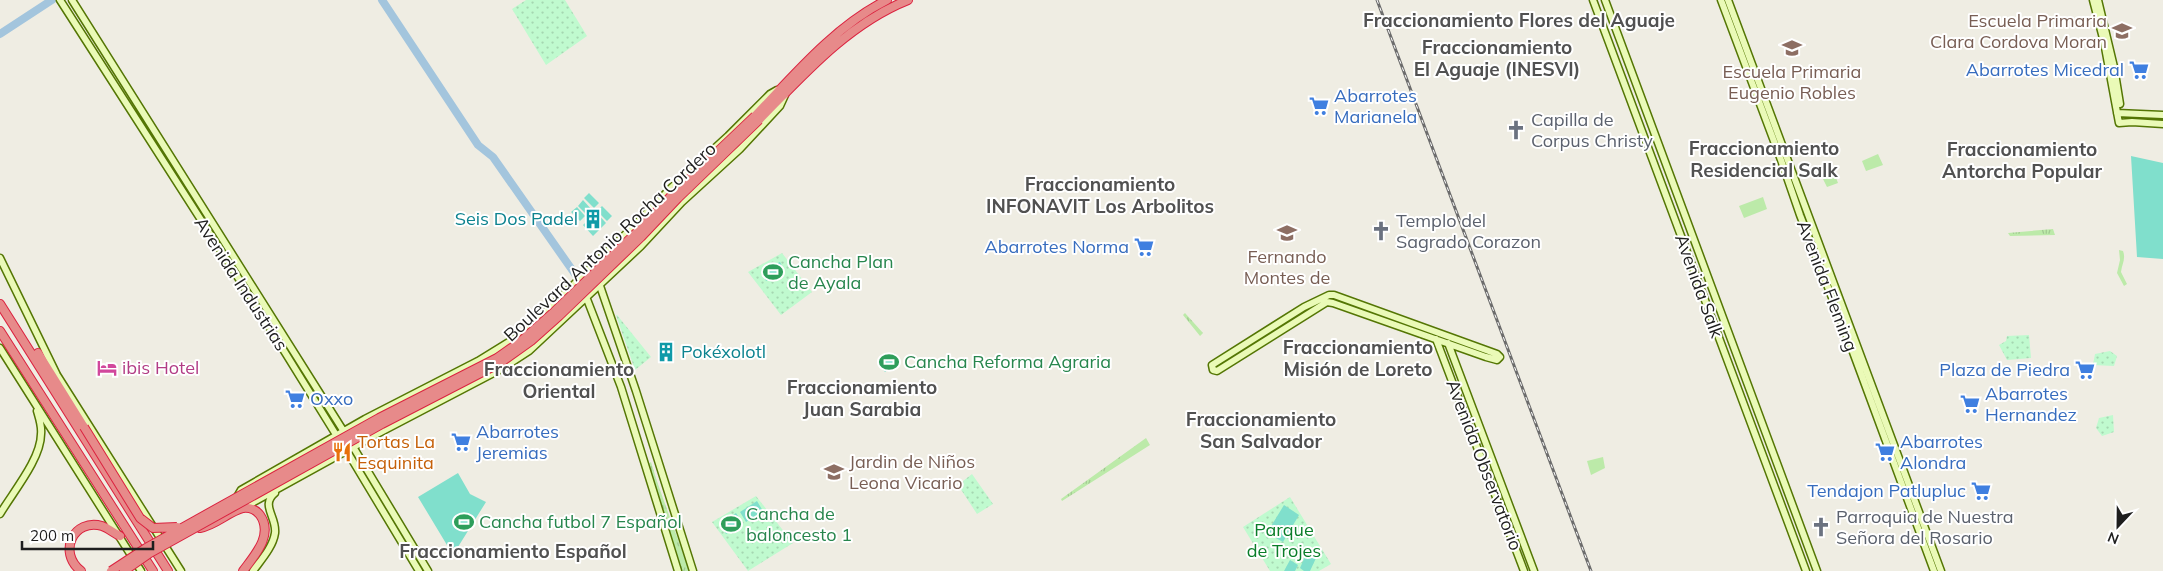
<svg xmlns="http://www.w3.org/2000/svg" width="2163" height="571" viewBox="0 0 2163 571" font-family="Mulish,sans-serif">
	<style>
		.grass { fill: url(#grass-tufts) }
		.park { fill: url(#park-dots) }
		.garden { fill: #bceaa9 }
		.pitch { fill: #80dfcc }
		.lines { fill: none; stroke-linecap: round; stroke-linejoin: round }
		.river { stroke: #a3c5dd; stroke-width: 8 }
		.secondary-casing { stroke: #547604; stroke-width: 9 }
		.highway-casing { stroke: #db223f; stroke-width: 10 }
		.secondary { stroke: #eafab7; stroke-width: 6 }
		.highway { stroke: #e78a8a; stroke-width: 8 }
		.rail-casing { stroke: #6c6c6c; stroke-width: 3 }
		.rail { stroke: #fff; stroke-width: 1; stroke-dasharray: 4; stroke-linecap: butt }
		.highway-bridge-casing { stroke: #db223f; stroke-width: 10; stroke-linecap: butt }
		.highway-bridge { stroke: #e78a8a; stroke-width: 8 }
		.labels { text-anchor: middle; stroke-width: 4; stroke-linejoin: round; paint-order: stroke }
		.education-label { font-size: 18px; fill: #785e54; stroke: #fff }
		.shop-label { font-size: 18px; fill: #366cbe; stroke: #fff; text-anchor: start }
		.worship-label { font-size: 18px; fill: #5b616d; stroke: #fff; text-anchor: start }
		.culture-label { font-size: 18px; fill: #0d838f; stroke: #fff; text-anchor: end }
		.street-label { font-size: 18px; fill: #1e1e1e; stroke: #fff }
		.leisure-label { font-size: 18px; fill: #27864d; stroke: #fff; text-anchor: start }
		.hotel-label { font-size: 18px; fill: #b23c85; stroke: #fff; text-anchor: start }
		.food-label { font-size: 18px; fill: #c56008; stroke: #fff; text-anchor: start }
		.park-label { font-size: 18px; fill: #0a7d29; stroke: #fff }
		.neighbourhood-label { font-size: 19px; font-weight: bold; fill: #515151; stroke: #fff }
	</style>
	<defs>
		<pattern id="grass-tufts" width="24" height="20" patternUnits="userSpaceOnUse" patternTransform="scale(1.25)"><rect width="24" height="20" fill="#bceaa9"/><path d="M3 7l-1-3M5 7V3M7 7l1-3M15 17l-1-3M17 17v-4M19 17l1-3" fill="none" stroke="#a1c891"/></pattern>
		<pattern id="park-dots" width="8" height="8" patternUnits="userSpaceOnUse" patternTransform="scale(1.25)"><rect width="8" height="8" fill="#c0facf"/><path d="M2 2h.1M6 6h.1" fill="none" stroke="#a5d6b1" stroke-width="1.8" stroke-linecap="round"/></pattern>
	</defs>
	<rect width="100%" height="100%" fill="#efede3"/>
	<path class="grass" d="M2053 229 2055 235 2010 236 2008 233Z
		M1185 313 1203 333 1200 336 1183 315Z
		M1146 438 1150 445 1062 501 1061 499Z
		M651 462C662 499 677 534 689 571H680L648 464Z"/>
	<path class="park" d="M526 0H565L587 36 546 65 512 9Z
		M782 253 812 292 781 315 748 272Z
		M617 315 651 357 635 370 616 315Z
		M2029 335 2031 358 2007 360 1999 345 2006 341 2007 336Z
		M2110 351 2117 356 2114 366 2093 365 2095 354Z
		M2113 415 2114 432 2102 436 2096 428 2099 418Z
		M972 474 993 504 977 514 958 485Z
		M756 496 793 543 748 571 712 522Z
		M1290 497 1331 564 1319 571H1270L1243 527Z"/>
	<path class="garden" d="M1878 154 1883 165 1866 171 1862 161Z
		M1833 170 1838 183 1827 187 1821 175Z
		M1763 197 1767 209 1744 218 1739 206Z
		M2119 250 2123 251C2126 259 2122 264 2121 272L2127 284 2124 286 2117 273 2120 260Z
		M1603 457 1605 468 1591 475 1587 461Z"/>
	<path class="pitch" d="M2131 156 2163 163V259L2137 257Z
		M589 193 599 203 594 208 584 198Z
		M583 200 592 210 587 215 578 206Z
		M602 206 612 216 607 221 597 211Z
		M577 207 585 216 580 221 571 212Z
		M596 212 606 223 593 236 583 225Z
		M780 262 785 272 766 281 761 271Z
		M894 353 900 361 885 372 878 363Z
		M458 473 470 494 486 502 453 555 418 497Z
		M757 501 763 511 746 522 740 512Z
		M1284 505 1299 515 1283 542 1267 533Z
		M736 513 743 524 726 534 720 524Z
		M1308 550 1317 556 1310 571H1304L1300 568Z
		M1290 560 1298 565 1295 571H1284Z"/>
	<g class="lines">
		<path class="river" d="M382 0 478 145 493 157 575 274
			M0 34 52 0"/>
		<defs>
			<path id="secondary" d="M60 0 255 304 338 438
				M72 0 346 435
				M1593 0 1806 571
				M1605 0 1817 571
				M1721 0 1781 160 1800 215 1850 344 1934 571
				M1728 0 1941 571
				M2093 0 2104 42 2119 123 2132 122 2163 124
				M2098 0 2114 67 2120 104
				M2117 113 2163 115
				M0 258 57 375 181 571
				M599 283 636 391 693 571
				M585 294 621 387 678 571
				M1329 295H1334L1497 354 1500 357 1497 360 1486 357 1333 303 1327 302 1217 371 1213 370 1212 365 1304 307Z
				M1436 339 1524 571
				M1448 343 1534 571
				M0 348 141 571
				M352 445 428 571
				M345 448 419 571
				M237 497 241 490 365 419 478 361 525 332 632 228 670 189 728 136 770 94 777 90
				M243 508 375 435 503 368 529 351 641 246 682 202 740 149 780 106 785 95
				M0 514C13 492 41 459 41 434 42 426 39 418 37 411
				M253 571C261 560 273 547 275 533 277 517 260 505 275 493"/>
			<path id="highway" d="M755 116C794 75 835 26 887 0
				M759 120C804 74 848 24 908 0
				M0 304 168 571
				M0 331 153 571
				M38 353 84 427
				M200 528C216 525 228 512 243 508 251 507 256 510 260 515 274 535 254 556 243 571
				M81 571C57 552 74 518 102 526 108 528 114 533 120 536"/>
		</defs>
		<use href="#secondary" class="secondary-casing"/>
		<use href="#highway" class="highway-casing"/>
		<use href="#secondary" class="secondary"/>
		<use href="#highway" class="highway"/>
		<defs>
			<path id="rail" d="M1377 0 1591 571"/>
		</defs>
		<use href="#rail" class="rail-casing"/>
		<use href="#rail" class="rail"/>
		<defs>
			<path id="highway-bridge" d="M84 427 140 518 153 528 177 527
				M111 571 146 548 379 418 497 358 520 342 554 312 637 232 673 194 755 116
				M124 571 150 553 382 424 500 363 531 341 559 316 641 237 678 198 759 120"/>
		</defs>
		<use href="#highway-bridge" class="highway-bridge-casing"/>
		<use href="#highway-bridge" class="highway-bridge"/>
	</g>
	<defs>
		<symbol id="school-bare" viewBox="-9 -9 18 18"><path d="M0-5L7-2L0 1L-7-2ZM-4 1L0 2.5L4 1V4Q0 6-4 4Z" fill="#8d6e63" stroke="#fff" stroke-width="2.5" paint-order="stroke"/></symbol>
		<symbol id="supermarket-bare" viewBox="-9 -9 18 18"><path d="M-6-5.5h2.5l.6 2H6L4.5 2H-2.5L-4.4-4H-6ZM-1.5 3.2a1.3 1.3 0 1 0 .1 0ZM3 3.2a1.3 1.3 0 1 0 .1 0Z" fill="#3f7fe0" stroke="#fff" stroke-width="2.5" paint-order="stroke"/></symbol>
		<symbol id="church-bare" viewBox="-9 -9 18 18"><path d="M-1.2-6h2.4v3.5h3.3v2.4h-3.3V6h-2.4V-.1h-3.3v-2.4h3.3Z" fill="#6b7280" stroke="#fff" stroke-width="2.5" paint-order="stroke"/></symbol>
		<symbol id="building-bare" viewBox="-9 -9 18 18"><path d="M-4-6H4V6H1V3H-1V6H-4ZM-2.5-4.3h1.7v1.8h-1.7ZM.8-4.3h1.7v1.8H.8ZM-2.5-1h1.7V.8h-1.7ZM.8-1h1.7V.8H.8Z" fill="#0f9aa8" stroke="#fff" stroke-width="2.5" paint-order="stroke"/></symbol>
		<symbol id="stadium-bare" viewBox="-9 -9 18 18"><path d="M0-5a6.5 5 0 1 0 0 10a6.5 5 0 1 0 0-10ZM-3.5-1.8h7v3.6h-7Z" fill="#2e9e5b" stroke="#fff" stroke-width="2.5" paint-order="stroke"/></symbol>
		<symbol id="hotel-bare" viewBox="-9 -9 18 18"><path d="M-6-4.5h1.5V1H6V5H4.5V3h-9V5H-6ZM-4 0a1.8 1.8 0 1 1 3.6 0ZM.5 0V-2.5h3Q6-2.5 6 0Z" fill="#d1479c" stroke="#fff" stroke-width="2.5" paint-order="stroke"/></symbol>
		<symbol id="restaurant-bare" viewBox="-9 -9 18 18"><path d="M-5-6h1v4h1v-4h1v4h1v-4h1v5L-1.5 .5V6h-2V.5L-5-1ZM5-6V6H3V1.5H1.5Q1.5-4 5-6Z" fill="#e8710a" stroke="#fff" stroke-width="2.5" paint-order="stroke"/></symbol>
	</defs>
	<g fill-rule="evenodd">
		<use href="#school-bare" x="2108" y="17" width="28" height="28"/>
		<use href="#school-bare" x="1778" y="34" width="28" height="28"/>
		<use href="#supermarket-bare" x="2125" y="56" width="28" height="28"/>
		<use href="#supermarket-bare" x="1305" y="92" width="28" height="28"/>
		<use href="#church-bare" x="1502" y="116" width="28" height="28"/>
		<use href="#building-bare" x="579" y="205" width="28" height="28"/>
		<use href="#church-bare" x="1367" y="217" width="28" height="28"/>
		<use href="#school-bare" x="1273" y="219" width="28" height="28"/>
		<use href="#supermarket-bare" x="1130" y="233" width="28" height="28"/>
		<use href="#stadium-bare" x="759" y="258" width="28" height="28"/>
		<use href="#building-bare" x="652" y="338" width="28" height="28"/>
		<use href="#stadium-bare" x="875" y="348" width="28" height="28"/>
		<use href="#hotel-bare" x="93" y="354" width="28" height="28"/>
		<use href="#supermarket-bare" x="2071" y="356" width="28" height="28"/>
		<use href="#supermarket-bare" x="281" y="385" width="28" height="28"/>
		<use href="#supermarket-bare" x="1956" y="390" width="28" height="28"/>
		<use href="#supermarket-bare" x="447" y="428" width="28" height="28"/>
		<use href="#restaurant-bare" x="328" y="438" width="28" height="28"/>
		<use href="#supermarket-bare" x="1871" y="438" width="28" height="28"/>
		<use href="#school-bare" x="820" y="458" width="28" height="28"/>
		<use href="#supermarket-bare" x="1967" y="477" width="28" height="28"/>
		<use href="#stadium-bare" x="450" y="508" width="28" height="28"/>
		<use href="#stadium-bare" x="717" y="510" width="28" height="28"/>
		<use href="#church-bare" x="1807" y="513" width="28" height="28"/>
	</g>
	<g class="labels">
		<g class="education-label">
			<text x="2107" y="27" text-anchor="end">Escuela Primaria<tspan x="2107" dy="21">Clara Cordova Moran</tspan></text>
			<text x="1792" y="78">Escuela Primaria<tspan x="1792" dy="21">Eugenio Robles</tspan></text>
			<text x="1287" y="263">Fernando<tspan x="1287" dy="21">Montes de</tspan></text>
			<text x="849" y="468" text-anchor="start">Jardin de Niños<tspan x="849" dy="21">Leona Vicario</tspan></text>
		</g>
		<g class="shop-label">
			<text x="2124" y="76" text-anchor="end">Abarrotes Micedral</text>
			<text x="1334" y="102">Abarrotes<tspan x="1334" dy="21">Marianela</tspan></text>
			<text x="1129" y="253" text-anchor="end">Abarrotes Norma</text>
			<text x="2070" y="376" text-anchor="end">Plaza de Piedra</text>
			<text x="1985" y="400">Abarrotes<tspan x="1985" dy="21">Hernandez</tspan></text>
			<text x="310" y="405">Oxxo</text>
			<text x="476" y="438">Abarrotes<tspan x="476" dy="21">Jeremias</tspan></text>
			<text x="1900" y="448">Abarrotes<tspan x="1900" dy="21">Alondra</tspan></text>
			<text x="1966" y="497" text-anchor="end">Tendajon Patlupluc</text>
		</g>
		<g class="worship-label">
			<text x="1531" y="126">Capilla de<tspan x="1531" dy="21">Corpus Christy</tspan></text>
			<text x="1396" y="227">Templo del<tspan x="1396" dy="21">Sagrado Corazon</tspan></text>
			<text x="1836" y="523">Parroquia de Nuestra<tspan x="1836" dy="21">Señora del Rosario</tspan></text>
		</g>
		<g class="culture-label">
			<text x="578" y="225">Seis Dos Padel</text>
			<text x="681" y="358" text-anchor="start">Pokéxolotl</text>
		</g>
		<g class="street-label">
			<text transform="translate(610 242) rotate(-43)" y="6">Boulevard Antonio Rocha Cordero</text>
			<text transform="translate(241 284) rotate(57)" y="6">Avenida Industrias</text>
			<text transform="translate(1699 286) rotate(70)" y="6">Avenida Salk</text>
			<text transform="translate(1827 286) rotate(69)" y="6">Avenida Fleming</text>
			<text transform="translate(1484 465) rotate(69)" y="6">Avenida Observatorio</text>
		</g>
		<g class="leisure-label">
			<text x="788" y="268">Cancha Plan<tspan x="788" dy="21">de Ayala</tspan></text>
			<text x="904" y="368">Cancha Reforma Agraria</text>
			<text x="746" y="520">Cancha de<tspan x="746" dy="21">baloncesto 1</tspan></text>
			<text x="479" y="528">Cancha futbol 7 Español</text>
		</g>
		<g class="hotel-label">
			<text x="122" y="374">ibis Hotel</text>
		</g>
		<g class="food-label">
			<text x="357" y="448">Tortas La<tspan x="357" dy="21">Esquinita</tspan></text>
		</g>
		<g class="park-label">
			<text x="1284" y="536">Parque<tspan x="1284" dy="21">de Trojes</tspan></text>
		</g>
		<g class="neighbourhood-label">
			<text x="1519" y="27">Fraccionamiento Flores del Aguaje</text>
			<text x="1497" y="54">Fraccionamiento<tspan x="1497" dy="22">El Aguaje (INESVI)</tspan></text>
			<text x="1764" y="155">Fraccionamiento<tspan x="1764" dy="22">Residencial Salk</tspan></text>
			<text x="2022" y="156">Fraccionamiento<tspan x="2022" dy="22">Antorcha Popular</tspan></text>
			<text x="1100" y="191">Fraccionamiento<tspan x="1100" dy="22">INFONAVIT Los Arbolitos</tspan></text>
			<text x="1358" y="354">Fraccionamiento<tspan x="1358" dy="22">Misión de Loreto</tspan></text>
			<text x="559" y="376">Fraccionamiento<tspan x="559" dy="22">Oriental</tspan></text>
			<text x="862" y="394">Fraccionamiento<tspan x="862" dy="22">Juan Sarabia</tspan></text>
			<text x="1261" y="426">Fraccionamiento<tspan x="1261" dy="22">San Salvador</tspan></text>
			<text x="513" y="558">Fraccionamiento Español</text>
		</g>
	</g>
	<g transform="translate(2118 526) rotate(202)" stroke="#ffffff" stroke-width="4" paint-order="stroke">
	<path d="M0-4L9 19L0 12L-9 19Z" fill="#1e1e1e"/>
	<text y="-8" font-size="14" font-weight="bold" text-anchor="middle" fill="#1e1e1e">N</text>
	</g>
	<path d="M22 541v8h131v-8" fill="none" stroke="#1e1e1e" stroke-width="2.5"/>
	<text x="30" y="541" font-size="15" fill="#1e1e1e" stroke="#ffffff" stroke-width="4" paint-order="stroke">200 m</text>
</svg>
